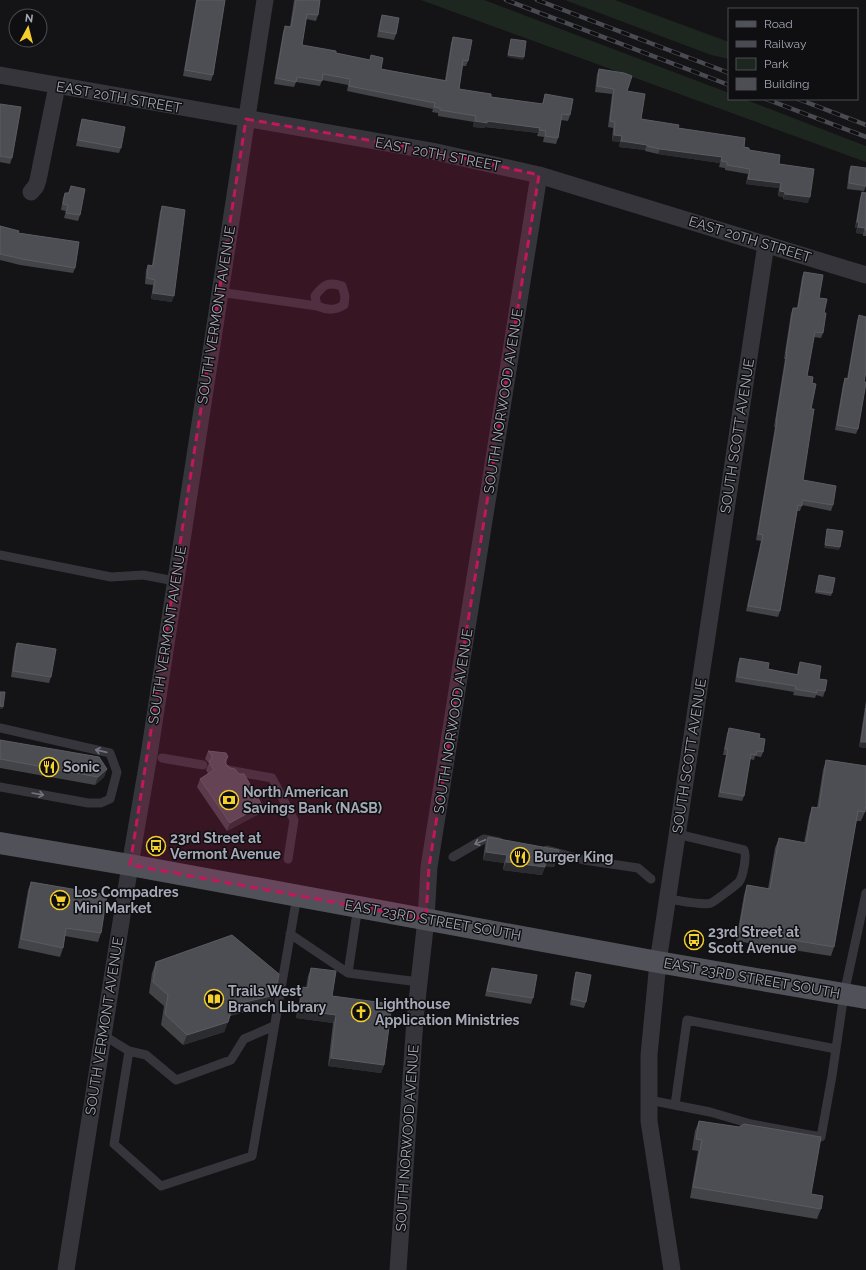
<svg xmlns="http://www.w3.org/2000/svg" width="866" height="1270" viewBox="0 0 866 1270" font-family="Raleway,sans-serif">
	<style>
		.green { fill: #1e2620 }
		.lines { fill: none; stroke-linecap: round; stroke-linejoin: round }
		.service { stroke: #35353b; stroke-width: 9 }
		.minor { stroke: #35353b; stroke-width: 17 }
		.primary { stroke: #51515a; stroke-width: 22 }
		.rail-casing { stroke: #4a4b52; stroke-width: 4.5 }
		.rail { stroke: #0f0f11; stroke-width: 3; stroke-dasharray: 9; stroke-linecap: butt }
		.wall { fill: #424448 }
		.shaded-wall { fill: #2b2c2f }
		.building { fill: #4d4e54; stroke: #5b5c63 }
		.oneway { stroke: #73747f }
		.marked { fill: #c2185b; fill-opacity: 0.2; stroke: #c2185b; stroke-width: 3; stroke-dasharray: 8 5; stroke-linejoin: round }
		.labels { text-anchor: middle; stroke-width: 3; stroke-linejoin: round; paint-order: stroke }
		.street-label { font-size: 14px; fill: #a5a8b6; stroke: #0f0f11 }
		.poi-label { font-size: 14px; font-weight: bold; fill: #a5a8b6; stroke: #0f0f11; text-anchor: start }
	</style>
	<rect width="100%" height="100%" fill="#141416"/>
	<path class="green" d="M421 0H484L729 93V99H744L866 146V162Z
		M565 0H615L729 42V59L711 55Z"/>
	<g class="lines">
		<path class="service" d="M219 292 317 306C328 310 334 311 344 305L345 296 342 286C328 281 323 285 315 296L317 306
			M0 555 111 577 143 575 175 581
			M0 728 110 753 117 772 110 799 101 803H88L0 787
			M162 758 203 765
			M228 770 272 778 294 820 288 859
			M547 850 584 860 638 868 651 879
			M453 857 484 839 499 842
			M668 899C677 900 703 906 711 903 714 902 736 885 739 882 743 877 747 855 744 850L677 834
			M358 906 348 973 419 982
			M290 934 348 973
			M103 1035 129 1051 114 1144 161 1186 252 1156 297 896
			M129 1051 146 1055 176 1080 231 1060 244 1039 274 1026
			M649 1100 710 1112 751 1124 821 1137 832 1076 844 994 866 893
			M675 1105 687 1020 836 1049"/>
		<path class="minor" d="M0 75 432 151 539 175 866 275
			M31 192 36 186 38 180 57 86
			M66 1270 130 865 149 755 265 0
			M398 1270 415 1019 426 919 429 867 539 175
			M672 1270 649 1121V1055L658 962 766 244"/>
		<path class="primary" d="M0 843 130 865 658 962 866 998"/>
		<defs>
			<path id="rail" d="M506 0 729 85
				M537 0 729 73
				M766 99 866 137
				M798 99 866 125"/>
		</defs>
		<use href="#rail" class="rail-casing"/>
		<use href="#rail" class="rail"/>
	</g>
	<path class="wall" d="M196 0H225L213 75 211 81 183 76Z
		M294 0H320L318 15 316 21 306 19 302 45 336 53 370 60 371 55 381 69 445 80 451 43 453 37 468 61 466 66H463L459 89 491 97 542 104 545 94 570 115 568 121 561 120 558 138 556 144 543 142 544 137 537 136 538 133 485 127V128L473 127 474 122 438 116V113L432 112 433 109 347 91 348 85 322 80 320 86 296 82 294 87 274 84 283 32 285 26 290 27Z
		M382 15 396 34 394 40 377 37 380 21Z
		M599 69 627 91 641 119 678 128 744 147 749 150 779 164 808 203 783 199V197L778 196 779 188 746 184 748 174 725 170V168L719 167 720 163 658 154 645 151V150L619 147 620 142 612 141 613 128 608 127 612 94 595 92 597 74Z
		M0 104 12 158 10 164 0 162Z
		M82 119 121 148 119 153 76 146 80 125Z
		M851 166 866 186 864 191 847 189 849 171Z
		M71 186 80 215 78 221 64 218 66 211 61 210 63 198 65 193H68Z
		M862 192 866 193V236H863V234L856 233 857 228H855L860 198Z
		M162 206 172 302 151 299 153 285 145 284 146 270 148 265H152L160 212Z
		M0 226 18 233 75 268 73 273 20 265 0 260Z
		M804 272 819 298 824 313 823 333 821 338 814 337 807 376 812 383 811 409 803 480 833 505 831 511 802 505 800 511H797L780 611 778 617 746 611 761 541 756 540 775 427H774L785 359H784L791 313 793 308H797L802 277Z
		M859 315 858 429 856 434 835 430 843 384 845 378 847 379 857 321Z
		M819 575 832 593 831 596 815 593Z
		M17 643 51 677 49 683 11 677 15 648Z
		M740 658 768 669 797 674 798 668 800 662 819 679 825 691 823 697 816 695 815 698 793 695 794 692 735 682 738 663Z
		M866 700V748L859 747Z
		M729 728 759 738 763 752 761 757 755 756 754 760 750 759 744 796 742 801 718 797 726 755H723L727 734Z
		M0 740 107 769 104 777 95 785 0 768Z
		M208 751 228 757 226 764 239 774 262 805 259 814 227 831 197 787 200 779 208 773 206 770 209 763 205 759Z
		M826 760 865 812 861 821H856L834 947 831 956 736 941 744 895 747 885 768 889 775 848 779 838 804 843 809 817 812 807 817 808 823 770Z
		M488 837 557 859 554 867 545 866 542 875 503 870 504 863 483 860 485 845Z
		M31 882 101 933 98 942 65 936 63 948 60 957 18 948 28 890Z
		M156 962 271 1005 230 1016 224 1032 183 1045 161 1025 164 1006 149 993 152 973Z
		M311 968 384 1065 381 1073 328 1066 333 1023 296 1018 300 996 303 987 306 988 308 976Z
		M492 968 533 998 531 1004 485 996 490 973Z
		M576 972 586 1002 584 1008 570 1005 574 978Z
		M699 1121 811 1194 821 1209 817 1219 690 1198 698 1151 692 1150 695 1131Z"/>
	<path class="shaded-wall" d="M508 55 524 57 523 60 507 57Z
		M475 121H487L540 128 538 133 485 127V128L473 127Z
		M614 135 622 136 620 142 612 141Z
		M621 141 647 145 645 150 619 147Z
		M660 149 722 157 720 163 658 154Z
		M748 179 781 183 779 188 746 184Z
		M780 191 785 192 783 197 778 196Z
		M785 194 810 197 808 203 783 199Z
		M857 222H859L857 228H855Z
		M858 227 865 228 863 234 856 233Z
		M153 293 174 296 172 302 151 299Z
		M825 545 840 547 839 550 824 548Z
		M0 706 3 707 2 709H0Z
		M861 742H866V748L859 747Z
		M107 769 104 777 95 785 98 777Z
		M262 805 259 814 227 831 230 823Z
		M486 852 507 855 504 863 483 860Z
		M546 857 557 859 554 867 543 865Z
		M506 862 545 867 542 875 503 870Z
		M275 995 271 1005 229 1016 233 1005Z
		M299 1010 336 1015 333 1023 296 1018Z
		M228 1022 224 1032 183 1045 187 1035Z
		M331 1058 384 1065 381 1073 328 1066Z"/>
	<path class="building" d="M197 0H225L213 75 185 70Z
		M296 0H320L318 15 307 14 302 45 336 51V53L370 60 371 55 383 58 381 69 446 81 453 37 472 40 468 61 463 60 459 89 491 94V97L543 104 545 94 573 99 570 115 562 114 558 138 545 136 546 131 539 130 540 128 487 121V123L475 121 476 116 440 110V108L434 107 435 103 349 86 350 79 323 74 322 81 297 77 296 82 276 78 285 26 291 27Z
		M382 15 399 18 396 34 379 31Z
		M511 39 526 41 524 57 508 55Z
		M599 69 624 73 632 76 627 91 645 94 641 119 679 125 678 128 745 138 744 147 749 148V150L780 155 779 164 814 169 810 197 785 194V192L780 191 781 183 748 179 750 169 727 165V162L721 161 722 157 660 149 647 146V145L621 141 622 136 614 135 615 122 610 121 614 89 597 86Z
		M0 104 21 107 12 158 0 156Z
		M82 119 125 127 121 148 78 140Z
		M851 166 866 168V186L849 183Z
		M71 186 85 189 80 215 66 213 68 205 63 204 65 193H69Z
		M862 192 866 193V230H865V228L858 227 859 222H857Z
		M162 206 185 210 174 296 153 293 155 280 147 278 148 265 153 266Z
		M0 226 19 231 18 233 79 242 75 268 22 259 0 254Z
		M804 272 823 275 819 298 827 299 824 313H826L823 333 815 332 807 376 813 377 812 383 816 384 811 409H814L803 480 836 486 833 505 802 500V506L798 505 780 611 748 606 763 535 758 534 777 421H776L787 353H786L793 308H798Z
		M859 315 866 317V371L864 382H866V383L858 429 837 425 845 378 848 379Z
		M827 529 843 531 840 547 825 545Z
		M819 575 835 578 832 593 816 591Z
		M17 643 56 649 51 677 13 671Z
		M740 658 769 663 768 669 798 675 800 662 821 666 819 679 827 680 825 691 817 690V693L795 689 796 686 737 677Z
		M0 692H5L3 707 0 706Z
		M866 708V742H861Z
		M729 728 760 734 759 738 765 739 763 752 757 751 756 755 751 754 744 796 720 792 728 749H725Z
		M0 740 99 757 107 769 98 777 0 759Z
		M208 751 226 753 228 757 225 760 226 764 230 768 235 769 239 774H244L262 805 230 823 200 779 214 770 209 762 212 758V755Z
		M826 760 866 766V803L865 812 858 811 834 947 739 931 747 885 770 889 779 838 806 843 812 807 819 808Z
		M488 837 559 850 557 859 546 857 545 867 506 862 507 855 486 852Z
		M31 882 107 895 101 933 66 928 63 948 21 939Z
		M232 935 279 974 275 995 233 1005 228 1022 187 1035 165 1014 168 995 153 982 156 962Z
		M311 968 336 971 332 996 392 1004 384 1065 331 1058 336 1015 299 1010 303 987 308 988Z
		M492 968 537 975 533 998 487 991Z
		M576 972 591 975 586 1002 572 999Z
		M699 1121 739 1127 744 1124 821 1137 811 1194 823 1196 821 1209 693 1187 702 1140 696 1139Z"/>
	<defs><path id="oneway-shaft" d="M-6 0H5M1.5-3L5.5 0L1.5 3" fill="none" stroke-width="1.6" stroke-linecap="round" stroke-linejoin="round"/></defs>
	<g class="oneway">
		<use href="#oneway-shaft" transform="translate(101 751) rotate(-167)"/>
		<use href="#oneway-shaft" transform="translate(38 794) rotate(10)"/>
		<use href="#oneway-shaft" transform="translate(480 842) rotate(158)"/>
	</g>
	<path class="marked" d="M246 119 432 151 539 175 429 867 426 919 130 865Z"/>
	<defs>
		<symbol id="restaurant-ring" viewBox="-11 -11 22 22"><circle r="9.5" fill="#0f0f11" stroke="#f5cf2c" stroke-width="1.5"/><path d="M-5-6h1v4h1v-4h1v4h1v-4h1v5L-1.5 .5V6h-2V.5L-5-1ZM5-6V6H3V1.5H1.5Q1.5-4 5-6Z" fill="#f5cf2c"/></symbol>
		<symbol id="bank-ring" viewBox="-11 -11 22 22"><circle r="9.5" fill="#0f0f11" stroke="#f5cf2c" stroke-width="1.5"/><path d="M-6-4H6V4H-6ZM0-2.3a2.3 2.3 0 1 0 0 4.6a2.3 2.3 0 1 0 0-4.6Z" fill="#f5cf2c"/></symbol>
		<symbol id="bus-ring" viewBox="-11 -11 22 22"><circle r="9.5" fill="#0f0f11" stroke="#f5cf2c" stroke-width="1.5"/><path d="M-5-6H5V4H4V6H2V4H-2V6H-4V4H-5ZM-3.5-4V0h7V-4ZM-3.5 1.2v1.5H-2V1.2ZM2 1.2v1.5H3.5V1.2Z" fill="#f5cf2c"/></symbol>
		<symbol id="supermarket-ring" viewBox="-11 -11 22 22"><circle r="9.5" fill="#0f0f11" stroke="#f5cf2c" stroke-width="1.5"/><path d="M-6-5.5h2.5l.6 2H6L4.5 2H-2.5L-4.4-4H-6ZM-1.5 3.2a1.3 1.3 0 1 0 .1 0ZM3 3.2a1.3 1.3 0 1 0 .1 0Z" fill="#f5cf2c"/></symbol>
		<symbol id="library-ring" viewBox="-11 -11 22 22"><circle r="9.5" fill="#0f0f11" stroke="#f5cf2c" stroke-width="1.5"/><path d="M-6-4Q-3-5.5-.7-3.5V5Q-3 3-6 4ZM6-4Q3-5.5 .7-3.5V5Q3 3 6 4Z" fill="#f5cf2c"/></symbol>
		<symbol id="church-ring" viewBox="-11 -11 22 22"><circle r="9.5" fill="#0f0f11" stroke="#f5cf2c" stroke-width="1.5"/><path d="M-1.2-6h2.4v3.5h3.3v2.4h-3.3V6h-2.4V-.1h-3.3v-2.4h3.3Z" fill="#f5cf2c"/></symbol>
	</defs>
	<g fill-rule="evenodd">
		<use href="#restaurant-ring" x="38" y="756" width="22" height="22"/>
		<use href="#bank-ring" x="218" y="789" width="22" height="22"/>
		<use href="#bus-ring" x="145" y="835" width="22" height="22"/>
		<use href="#restaurant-ring" x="509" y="846" width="22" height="22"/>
		<use href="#supermarket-ring" x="49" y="889" width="22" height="22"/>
		<use href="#bus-ring" x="683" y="929" width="22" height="22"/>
		<use href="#library-ring" x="203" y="988" width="22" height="22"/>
		<use href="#church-ring" x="350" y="1001" width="22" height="22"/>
	</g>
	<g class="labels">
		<g class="street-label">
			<text transform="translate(119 97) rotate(10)" y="5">EAST 20TH STREET</text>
			<text transform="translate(438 154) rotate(11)" y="5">EAST 20TH STREET</text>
			<text transform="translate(750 239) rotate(17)" y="5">EAST 20TH STREET</text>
			<text transform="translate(216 315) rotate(-81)" y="5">SOUTH VERMONT AVENUE</text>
			<text transform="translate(503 401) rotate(-81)" y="5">SOUTH NORWOOD AVENUE</text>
			<text transform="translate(737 436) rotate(-81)" y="5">SOUTH SCOTT AVENUE</text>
			<text transform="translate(167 635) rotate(-81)" y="5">SOUTH VERMONT AVENUE</text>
			<text transform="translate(453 721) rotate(-81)" y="5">SOUTH NORWOOD AVENUE</text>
			<text transform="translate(689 756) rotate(-81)" y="5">SOUTH SCOTT AVENUE</text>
			<text transform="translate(433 920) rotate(10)" y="5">EAST 23RD STREET SOUTH</text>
			<text transform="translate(752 978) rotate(10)" y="5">EAST 23RD STREET SOUTH</text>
			<text transform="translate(104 1026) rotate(-81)" y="5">SOUTH VERMONT AVENUE</text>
			<text transform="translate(407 1138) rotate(-86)" y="5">SOUTH NORWOOD AVENUE</text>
		</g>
		<g class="poi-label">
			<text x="63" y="772">Sonic</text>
			<text x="243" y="797">North American<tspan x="243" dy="16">Savings Bank (NASB)</tspan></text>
			<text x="170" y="843">23rd Street at<tspan x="170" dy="16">Vermont Avenue</tspan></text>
			<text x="534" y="862">Burger King</text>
			<text x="74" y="897">Los Compadres<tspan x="74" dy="16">Mini Market</tspan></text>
			<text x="708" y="937">23rd Street at<tspan x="708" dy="16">Scott Avenue</tspan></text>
			<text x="228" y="996">Trails West<tspan x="228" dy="16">Branch Library</tspan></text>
			<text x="375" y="1009">Lighthouse<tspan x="375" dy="16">Application Ministries</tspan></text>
		</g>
	</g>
	<rect x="728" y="8" width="130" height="92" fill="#0f0f11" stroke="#4b4c53"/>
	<rect x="736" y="21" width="20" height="6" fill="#51515a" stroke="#4b4c53"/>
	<text x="764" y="28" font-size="12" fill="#a5a8b6">Road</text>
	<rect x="736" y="41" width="20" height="6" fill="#4a4b52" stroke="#4b4c53"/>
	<text x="764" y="48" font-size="12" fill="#a5a8b6">Railway</text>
	<rect x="736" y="58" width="20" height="12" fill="#1e2620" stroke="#4b4c53"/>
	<text x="764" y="68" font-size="12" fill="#a5a8b6">Park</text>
	<rect x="736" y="78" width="20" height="12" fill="#4d4e54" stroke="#4b4c53"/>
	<text x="764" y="88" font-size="12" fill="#a5a8b6">Building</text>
	<g transform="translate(28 28) rotate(7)"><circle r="19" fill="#0f0f11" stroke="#4b4c53"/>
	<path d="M0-3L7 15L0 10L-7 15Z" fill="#f5cf2c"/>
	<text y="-6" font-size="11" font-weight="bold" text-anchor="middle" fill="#a5a8b6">N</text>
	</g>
</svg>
